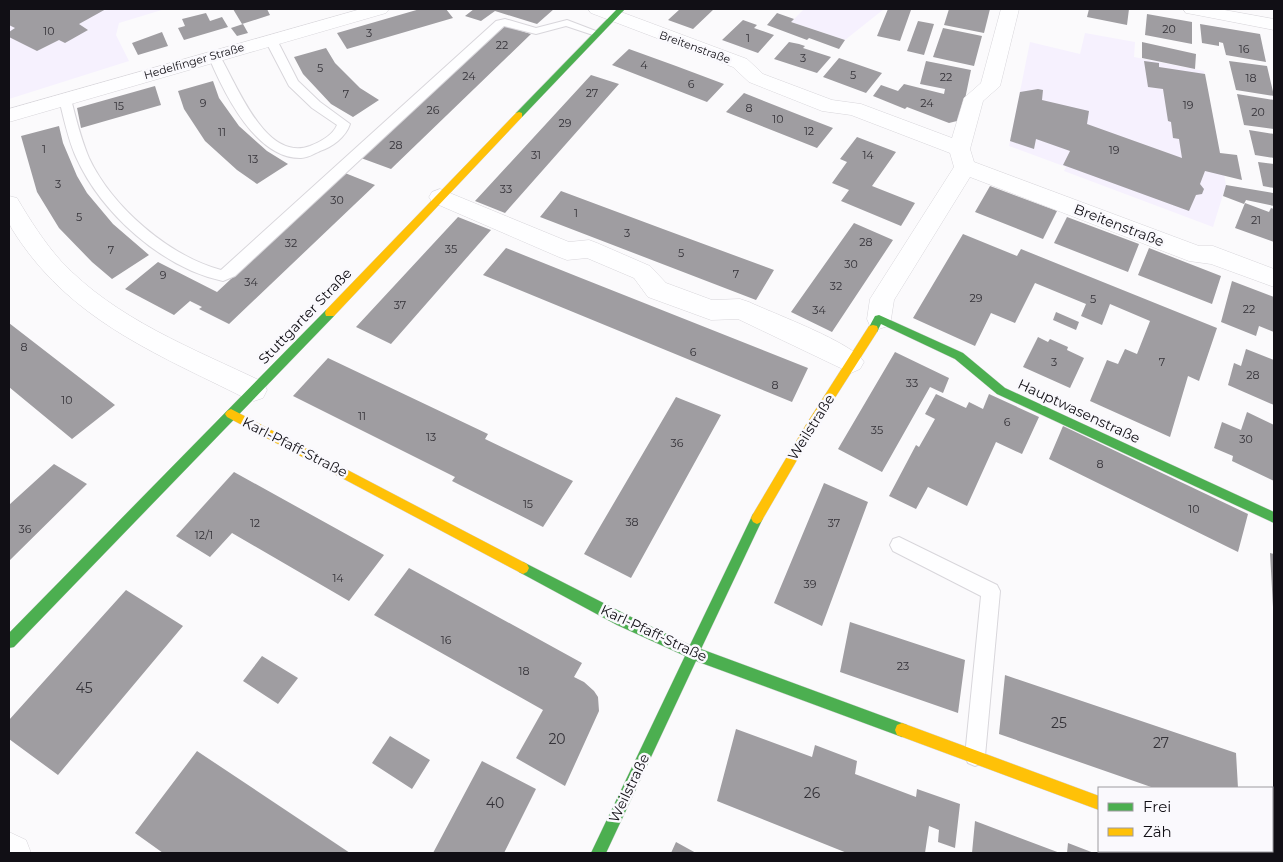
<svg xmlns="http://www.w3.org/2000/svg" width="1283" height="862" viewBox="0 0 1283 862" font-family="Montserrat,sans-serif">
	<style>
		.built { fill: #f6f1fe }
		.building { fill: #9f9da1 }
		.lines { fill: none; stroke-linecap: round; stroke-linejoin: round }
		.lane-casing { stroke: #d8d6db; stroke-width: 2 }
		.street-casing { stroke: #d8d6db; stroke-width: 1 }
		.fast-casing { stroke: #d8d6db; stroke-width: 1 }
		.slow-casing { stroke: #d8d6db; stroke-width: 1 }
		.lane { fill: #fefeff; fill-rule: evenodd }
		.street { fill: #fefeff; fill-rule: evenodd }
		.fast { fill: #4caf50; fill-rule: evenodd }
		.slow { fill: #ffc107; fill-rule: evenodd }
		.labels { text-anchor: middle; stroke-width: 5; stroke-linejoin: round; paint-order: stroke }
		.number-label { font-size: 11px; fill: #343238 }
		.far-street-label { font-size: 11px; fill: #110f15; stroke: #faf9fd }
		.street-label { font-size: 14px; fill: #110f15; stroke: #faf9fd }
		.near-number-label { font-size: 14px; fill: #343238 }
	</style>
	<rect width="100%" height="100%" fill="#fbfafc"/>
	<path class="built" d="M9 9H165L119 23 116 35 129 61 9 99Z
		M804 9H884L845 40 791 22Z
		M1085 33 1135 42 1134 57 1204 71 1226 185 1213 227 1064 171 1066 167 1009 146 1030 42 1080 54Z"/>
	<path class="building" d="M9 9H106L79 24 88 30 65 43 59 40 37 51 9 37V32L15 28 9 25Z
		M233 9H267L270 15 242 24Z
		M420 9H446L453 18 347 49 337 33Z
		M474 9H554L537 24 495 11 481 21 465 16Z
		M680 9H714L693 29 668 20Z
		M888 9 911 10 900 41 877 36Z
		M949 9H990L984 33 944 25Z
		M1089 9H1129L1127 25 1087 17Z
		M206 13 210 21 222 17 228 27 184 40 178 28 185 26 182 19Z
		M777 13 794 19 791 22 845 40 839 49 809 38 807 40 767 25Z
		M1147 14 1192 22V44L1145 35Z
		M743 20 757 25 754 28 774 35 758 53 722 40Z
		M918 21 934 24 924 55 907 51Z
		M243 24 248 33 237 36 231 28Z
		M1200 24 1260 34 1266 62 1226 55 1223 43 1219 42V46L1202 43Z
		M505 26 531 34 391 169 361 158Z
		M943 28 982 36 974 66 933 57Z
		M162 32 168 46 138 55 132 43Z
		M789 42 799 44 805 46 803 48 831 57 817 73 774 59Z
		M1142 42 1196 54 1195 69 1142 58Z
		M326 48 335 63 360 88 379 100 353 117 331 104 303 74 294 57Z
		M629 49 676 66 724 84 707 102 612 65Z
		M839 58 882 73 866 93 823 77Z
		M926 61 971 70 965 99 957 121 949 123 907 107 905 109 873 96 881 85 898 91 904 84 944 94 945 89 920 84Z
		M1144 61 1159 63V67L1205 74 1220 153 1237 155 1242 180 1205 171 1200 184 1204 189 1202 194 1196 195 1189 211 1063 165 1070 151 1036 139 1034 149 1010 141 1020 92 1038 89 1043 90 1042 100 1089 111 1087 124 1182 158 1179 139 1173 138 1171 122 1168 121 1163 89 1148 87Z
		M1229 61 1267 66 1274 96 1236 90Z
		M591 75 619 84 505 213 475 201Z
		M213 81 219 98 239 126 267 151 288 164 257 184 237 170 205 141 184 109 178 91Z
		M155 86 161 105 81 128 77 108Z
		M744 93 802 116 833 128 817 148 726 112Z
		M1237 94 1274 100V129L1244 125Z
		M59 126 63 143 77 176 87 193 113 224 149 255 112 279 92 262 59 228 37 192 21 136Z
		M1249 130 1274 134V158L1255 155Z
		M857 137 896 152 872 186 915 203 901 226 841 201 849 190 832 183 847 162 840 159Z
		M1258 162 1274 164V188L1263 186Z
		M345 173 375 185 229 324 199 309 202 307 190 301 174 315 125 289 158 262 217 292Z
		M1226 185 1273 193 1274 206 1246 200 1244 204 1223 196Z
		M990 186 1057 211 1043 239 975 212Z
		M561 191 663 229 774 270 756 300 540 217Z
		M1245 203 1269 212 1271 208 1274 209V242L1235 228Z
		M458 217 491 230 391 344 356 327Z
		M1067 217 1139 244 1128 272 1054 243Z
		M854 223 893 240 832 332 791 312Z
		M963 234 1017 256 1021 249 1217 328 1199 381 1188 376 1170 437 1090 401 1107 360 1118 364 1125 349 1137 354 1150 321 1110 304 1102 325 1081 316 1086 304 1035 283 1015 323 991 313 975 346 913 318Z
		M506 248 576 276 808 368 792 402 483 275Z
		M1149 248 1221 276 1212 304 1138 275Z
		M1232 281 1274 297V332L1259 326 1256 336 1221 322Z
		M1056 312 1079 322 1076 330 1053 320Z
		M9 323 115 405 72 439 9 387Z
		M1038 337 1048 342 1050 339 1068 347 1067 350 1084 358 1070 388 1023 367Z
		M1246 349 1274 360V405L1228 385 1234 363 1241 366Z
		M895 352 949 378 943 393 930 387 882 472 838 449Z
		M328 358 488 434 485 439 573 481 543 527 452 481 455 477 293 396Z
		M936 394 966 408 969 402 983 409 989 394 1039 417 1022 454 996 442 967 506 928 487 916 509 889 496 916 445 919 447 935 419 925 414Z
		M676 397 721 415 631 578 584 554Z
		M1247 412 1274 425V481L1232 461 1233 456 1214 448 1222 422 1241 430Z
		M1063 426 1248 514 1238 552 1049 459Z
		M54 464 87 484 9 561V505Z
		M234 472 384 555 349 601 232 533 210 557 176 536Z
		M824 483 868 502 822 626 774 603Z
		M1270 553 1274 554V607H1273Z
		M409 568 582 663 574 677 584 682 594 691 598 697 599 711 565 786 516 758 543 710 374 615Z
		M126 590 183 626 58 775 9 739V720Z
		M850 622 965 660 958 713 840 672Z
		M262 656 298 678 278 704 243 681Z
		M1005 675 1236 753 1238 788H1154L999 734Z
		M736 729 812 757 815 745 857 761 855 774 916 797 917 789 960 804 955 848 938 842 939 830 929 826 925 853H847L717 801Z
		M390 736 430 760 412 789 372 763Z
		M197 751 350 853H163L135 833Z
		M482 761 536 789 504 853H433Z
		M975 821 1060 853H972Z
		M676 842 696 853H671Z
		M1068 843 1094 853H1067Z"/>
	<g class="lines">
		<defs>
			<path id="lane" d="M505 19 536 28 567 20 601 33 596 36 566 26 536 34 504 26 235 276 223 281C162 268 101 213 76 157 68 139 64 119 59 99L65 95 71 99C76 119 81 139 89 158 112 207 169 256 221 270L496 21Z
				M271 37 277 40 298 81 320 102 350 124C346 137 332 147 320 151 314 154 307 158 301 158 255 159 223 91 208 55L210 53H218C236 81 264 163 310 146 320 142 333 135 337 125L312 108 289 86 265 40Z
				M899 537 997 585 1000 591 985 756 982 763 975 766 968 763 965 756 981 596 893 551 890 545 893 539Z"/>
			<path id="street" d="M361 9H389L386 13 9 122V109Z
				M588 9H613L747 59 763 74 832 100 861 104 952 138 964 98 981 83 1001 9H1019L1000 86 983 101 970 149 974 162 1199 246H1213L1274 269V287L1211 264 1189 261 970 177 894 300 891 319 888 326 879 329 870 326 867 319 870 299 954 167 950 153 851 115 822 111 749 82 733 67 591 13Z
				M1183 9H1219L1274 19V30L1192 14 1186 13Z
				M440 189 569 242 589 240 597 243 650 266 666 283 712 300 740 299 749 302C772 313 854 343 864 362L860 369 851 373 738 319 711 320 648 297 634 278 587 258 567 260 559 257 432 202 429 197 432 192Z
				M9 196 17 198C30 220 44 242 61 261 115 319 194 349 263 382L267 390 263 398 254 401 245 398C153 352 68 319 12 229L9 223Z
				M9 832 26 840 31 853H9Z
				M1205 851H1247V853H1205Z"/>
			<path id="fast" d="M617 9H625L522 117H516V113Z
				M330 309 334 310 335 313 334 316 14 647 9 648V633L326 310Z
				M879 315 963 353 1005 388 1274 512V523L997 394 955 359 881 324 877 332H869L868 329 875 316Z
				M757 512 761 514 763 518 701 649 907 725 909 730 907 735 902 737 696 661 606 853H591L685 656 617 625 519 572 517 568 519 564 523 562 527 564 627 615 690 645 753 514Z"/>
			<path id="slow" d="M519 112 522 113V117L334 316H326L325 313 326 310 516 113Z
				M873 325 877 326 878 329 877 332 815 429 761 522 757 524 753 522 751 518 753 514 807 423 869 326Z
				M231 409 527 564 529 568 527 572 523 574 519 572 227 417 225 414 227 411Z
				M902 723 1099 796V810L897 735 895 730 897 725Z"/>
		</defs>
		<use href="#lane" class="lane-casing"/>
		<use href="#street" class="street-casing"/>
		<use href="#fast" class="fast-casing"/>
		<use href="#slow" class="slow-casing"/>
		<use href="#lane" class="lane"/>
		<use href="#street" class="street"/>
		<use href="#fast" class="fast"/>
		<use href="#slow" class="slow"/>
	</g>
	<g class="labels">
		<g class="number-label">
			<text x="1169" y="33">20</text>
			<text x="49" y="35">10</text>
			<text x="369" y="37">3</text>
			<text x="748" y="42">1</text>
			<text x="502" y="49">22</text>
			<text x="1244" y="53">16</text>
			<text x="803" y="62">3</text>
			<text x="644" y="69">4</text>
			<text x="320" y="72">5</text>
			<text x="853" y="79">5</text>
			<text x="469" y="80">24</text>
			<text x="946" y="81">22</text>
			<text x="1251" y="82">18</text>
			<text x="691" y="88">6</text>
			<text x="592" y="97">27</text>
			<text x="346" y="98">7</text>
			<text x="203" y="107">9</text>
			<text x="927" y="107">24</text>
			<text x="1188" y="109">19</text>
			<text x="119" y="110">15</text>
			<text x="749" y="112">8</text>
			<text x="433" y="114">26</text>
			<text x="1258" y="116">20</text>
			<text x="778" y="123">10</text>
			<text x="565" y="127">29</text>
			<text x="809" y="135">12</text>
			<text x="222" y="136">11</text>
			<text x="396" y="149">28</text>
			<text x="44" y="153">1</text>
			<text x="1114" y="154">19</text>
			<text x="536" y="159">31</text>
			<text x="868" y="159">14</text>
			<text x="253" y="163">13</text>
			<text x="58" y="188">3</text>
			<text x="506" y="193">33</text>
			<text x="337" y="204">30</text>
			<text x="576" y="217">1</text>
			<text x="79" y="221">5</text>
			<text x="1256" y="224">21</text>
			<text x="627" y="237">3</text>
			<text x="866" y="246">28</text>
			<text x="291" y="247">32</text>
			<text x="451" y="253">35</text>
			<text x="111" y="254">7</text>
			<text x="681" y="257">5</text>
			<text x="851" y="268">30</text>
			<text x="736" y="278">7</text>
			<text x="163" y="279">9</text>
			<text x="251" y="286">34</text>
			<text x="836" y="290">32</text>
			<text x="976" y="302">29</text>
			<text x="1093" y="303">5</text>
			<text x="400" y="309">37</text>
			<text x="1249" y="313">22</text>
			<text x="819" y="314">34</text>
			<text x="24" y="351">8</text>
			<text x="693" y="356">6</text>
			<text x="1054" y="366">3</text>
			<text x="1162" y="366">7</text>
			<text x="1253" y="379">28</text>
			<text x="912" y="387">33</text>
			<text x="775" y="389">8</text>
			<text x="67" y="404">10</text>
			<text x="362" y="420">11</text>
			<text x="1007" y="426">6</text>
			<text x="877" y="434">35</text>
			<text x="431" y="441">13</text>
			<text x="1246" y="443">30</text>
			<text x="677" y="447">36</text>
			<text x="1100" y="468">8</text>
			<text x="528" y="508">15</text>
			<text x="1194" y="513">10</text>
			<text x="632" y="526">38</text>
			<text x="255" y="527">12</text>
			<text x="834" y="527">37</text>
			<text x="25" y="533">36</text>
			<text x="204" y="539">12/1</text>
			<text x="338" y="582">14</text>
			<text x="810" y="588">39</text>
			<text x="446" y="644">16</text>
			<text x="903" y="670">23</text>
			<text x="524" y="675">18</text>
		</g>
		<g class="far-street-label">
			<text transform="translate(695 47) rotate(20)" y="4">Breitenstraße</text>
			<text transform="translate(194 61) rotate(-16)" y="4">Hedelfinger Straße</text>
		</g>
		<g class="street-label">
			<text transform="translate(1119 225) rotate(21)" y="5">Breitenstraße</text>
			<text transform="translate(305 316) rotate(-46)" y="5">Stuttgarter Straße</text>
			<text transform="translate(1079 411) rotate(25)" y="5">Hauptwasenstraße</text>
			<text transform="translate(811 427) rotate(-58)" y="5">Weilstraße</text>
			<text transform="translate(295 447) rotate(27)" y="5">Karl-Pfaff-Straße</text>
			<text transform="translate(654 633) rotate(25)" y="5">Karl-Pfaff-Straße</text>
			<text transform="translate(629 788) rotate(-64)" y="5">Weilstraße</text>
		</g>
		<g class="near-number-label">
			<text x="84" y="693">45</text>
			<text x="1059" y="728">25</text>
			<text x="557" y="744">20</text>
			<text x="1161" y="748">27</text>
			<text x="812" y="798">26</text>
			<text x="495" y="808">40</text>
		</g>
	</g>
	<rect width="1283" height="862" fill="none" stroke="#110f15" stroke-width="20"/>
	<rect x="1098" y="787" width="175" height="65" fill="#faf9fd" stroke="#9d9ba0"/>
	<rect x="1108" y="803" width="25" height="8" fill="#4caf50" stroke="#9d9ba0"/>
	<text x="1143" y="812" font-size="15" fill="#110f15">Frei</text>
	<rect x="1108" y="828" width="25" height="8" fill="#ffc107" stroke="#9d9ba0"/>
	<text x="1143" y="837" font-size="15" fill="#110f15">Zäh</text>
</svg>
